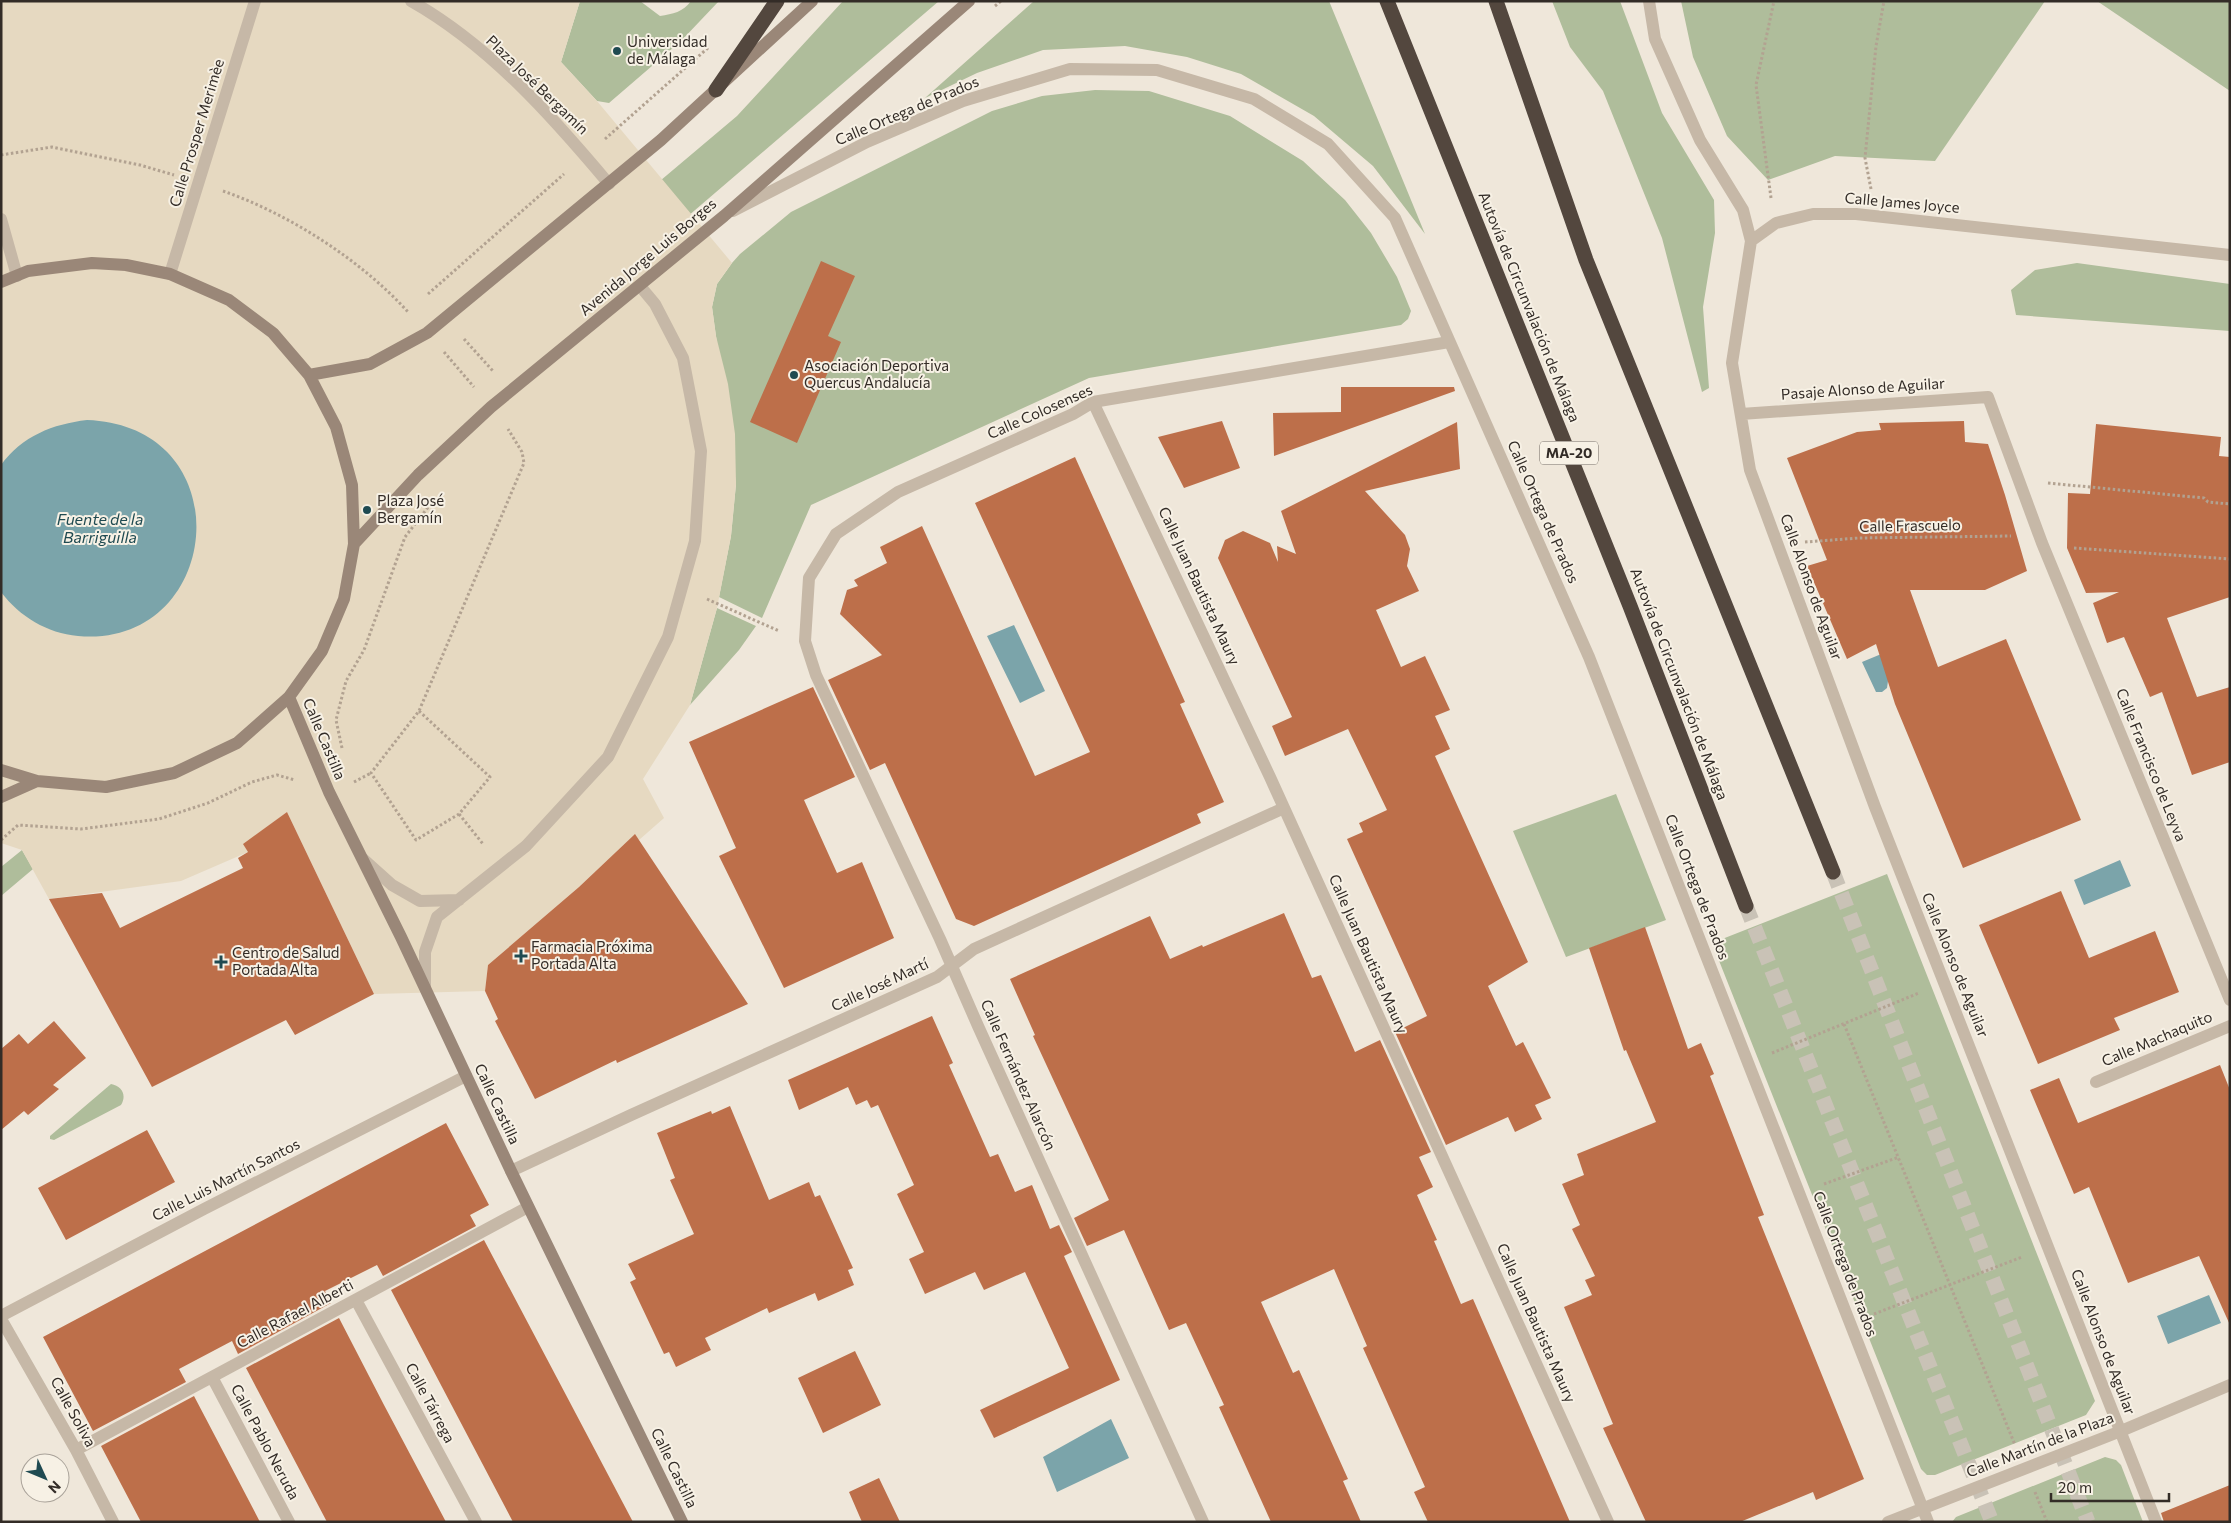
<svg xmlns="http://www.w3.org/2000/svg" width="2231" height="1523" viewBox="0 0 2231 1523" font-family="Commissioner,sans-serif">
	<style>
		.green { fill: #afbd9b }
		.plaza { fill: #e6d9c1 }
		.water { fill: #7ba4aa }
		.building { fill: #bd6f4a }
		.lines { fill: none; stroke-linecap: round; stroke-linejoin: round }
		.highway-tunnel { stroke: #c9c2b6; stroke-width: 15; stroke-dasharray: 15 8; stroke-linecap: butt }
		.path { stroke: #b2a291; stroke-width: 3; stroke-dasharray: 2.5 2.5; stroke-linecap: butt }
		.lane { stroke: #c6b8a7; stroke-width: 12 }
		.street { stroke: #c6b8a7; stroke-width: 12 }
		.secondary { stroke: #9a8778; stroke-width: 12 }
		.highway { stroke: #53473e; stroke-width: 15 }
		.poi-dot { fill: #1f4a51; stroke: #f7f1e5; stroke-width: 2 }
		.labels { text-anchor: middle; stroke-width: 4; stroke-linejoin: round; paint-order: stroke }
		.shield { fill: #f7f1e5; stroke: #6e6760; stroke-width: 1 }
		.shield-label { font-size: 14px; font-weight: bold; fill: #332c27 }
		.poi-label { font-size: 15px; fill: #332c27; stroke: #f7f1e5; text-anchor: start }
		.street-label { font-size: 15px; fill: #332c27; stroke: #f7f1e5 }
		.water-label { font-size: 16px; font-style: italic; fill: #1f4a51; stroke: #f7f1e5 }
	</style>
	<rect width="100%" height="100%" fill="#efe7da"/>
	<path class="green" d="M580 1H640L660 16C673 14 683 12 691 1H719L681 41 609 103 597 101 561 62Z
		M843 1H939L506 372 475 337 737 116Z
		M1034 1H1329L1425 234 1373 166 1314 116 1241 74 1187 57 1125 46 1043 50 977 73 925 98Z
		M1552 1H1620L1662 113 1714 200 1715 233 1703 307 1709 388 1702 392 1662 238 1603 91 1570 47Z
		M1681 1H2045L1935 161 1835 156 1768 180 1727 136 1693 57Z
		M2097 1H2230V91Z
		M1095 90 1149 91 1230 116 1303 161 1345 200 1371 233 1397 277 1411 311 1408 319 1401 325 1089 378 811 505 762 618 719 597 731 536 736 484 712 307 717 284 732 263 740 254 791 212 992 111 1042 96Z
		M2077 263 2230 284V331L2016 315 2011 290 2035 270Z
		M717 608 756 626 739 650 690 705Z
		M1616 794 1666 920 1566 957 1513 831Z
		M22 850 33 869 1 896V867Z
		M1887 874 2095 1401 2086 1415 1935 1475H1927L1921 1469 1712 943Z
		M111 1084C122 1086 127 1095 121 1105L54 1140 50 1139V1136Z
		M2105 1457 2116 1460 2121 1465 2143 1522H1952L1956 1517Z"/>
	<path class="plaza" d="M1 1H580L561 62 597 101 732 263 717 284 712 307 716 336 728 384 735 434 736 484 731 536 717 608 690 705 643 779 664 818 639 840 634 835 579 887 488 965 485 991 374 994 287 812 244 844 248 852 181 881 49 899 22 850 1 843Z"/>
	<path class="water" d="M87 420C245 426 223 649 78 636 47 633 20 617 1 592V465C22 436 53 424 87 420Z
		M1014 625 1045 691 1020 703 987 636Z
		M1915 640 1888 681 1887 688 1882 692H1876L1862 662Z
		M2120 860 2131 886 2084 905 2074 880Z
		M2209 1295 2221 1323 2168 1344 2157 1316Z
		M1111 1419 1129 1458 1057 1492 1043 1457Z"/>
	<path class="building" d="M821 261 855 276 828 336 841 342 797 443 750 422Z
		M1341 387H1454L1455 391 1274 456 1273 413 1341 412Z
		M1222 421 1240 468 1184 488 1158 437Z
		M1964 421 1965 442 1988 444 2005 495 2027 571 1985 590H1910L1938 667 2006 639 2081 820 1963 868 1895 704 1876 644 1847 659 1807 566 1827 560 1787 458 1857 432 1881 430 1879 423Z
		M1457 422 1460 469 1365 491 1405 535 1410 549 1407 566 1419 591 1376 610 1401 667 1425 656 1450 710 1435 716 1450 749 1435 756 1528 962 1488 986 1516 1046 1523 1042 1551 1098 1535 1105 1542 1119 1515 1132 1508 1117 1446 1145 1395 1032 1427 1016 1347 839 1363 832 1359 823 1387 810 1348 729 1285 756 1272 726 1292 717 1218 558 1225 540 1243 531 1270 543 1278 562 1277 546 1296 554 1281 511Z
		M2096 424 2221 437 2219 456 2230 457V597L2167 618 2197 697 2230 687V762L2192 775 2162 692 2150 697 2124 637 2107 643 2093 603 2119 592 2086 593 2067 548 2068 493 2090 494Z
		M1075 457 1185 702 1180 704 1224 802 1197 814 1201 823 974 926 956 919 885 763 870 770 828 680 882 655 840 614 847 590 858 586 854 580 887 563 880 547 922 526 1035 776 1090 752 975 503Z
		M813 687 855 777 804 800 837 873 862 862 894 938 784 988 719 856 736 848 689 742Z
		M287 812 374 994 295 1035 286 1020 152 1087 49 899 102 893 120 928 243 868 238 858 248 852 243 844Z
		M635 834 748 1004 617 1063 616 1060 535 1099 495 1021 498 1019 485 991 488 965 579 887Z
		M2061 891 2089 958 2155 931 2179 992 2114 1018 2120 1030 2038 1064 1979 925Z
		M1284 913 1312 978 1321 975 1355 1052 1380 1040 1431 1152 1419 1157 1433 1187 1417 1195 1437 1240 1434 1241 1461 1304 1473 1299 1570 1522H1428L1414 1492 1425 1487 1363 1348 1367 1346 1334 1269 1261 1302 1293 1373 1299 1370 1348 1479 1343 1481 1361 1522H1271L1219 1407 1224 1405 1186 1323 1169 1330 1124 1230 1087 1246 1074 1218 1109 1200 1033 1036 1035 1035 1010 979 1150 916 1170 959 1202 945 1203 947Z
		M1645 927 1688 1049 1701 1043 1714 1074 1710 1076 1764 1215 1758 1217 1864 1479 1816 1500 1813 1492 1740 1522H1646L1603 1428 1613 1424 1564 1307 1592 1295 1585 1280 1595 1276 1572 1229 1580 1225 1562 1184 1584 1175 1577 1154 1656 1122 1626 1050 1624 1051 1589 948Z
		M932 1016 953 1063 949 1065 990 1157 998 1154 1015 1192 1032 1185 1050 1229 1059 1225 1072 1252 1064 1256 1120 1380 994 1438 980 1410 1069 1368 1025 1272 984 1290 975 1272 925 1294 909 1259 924 1252 897 1194 914 1185 878 1105 871 1108 867 1100 856 1105 848 1087 799 1110 788 1080Z
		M54 1021 86 1058 53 1085 59 1089 28 1115 24 1111 1 1130V1049L19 1034 28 1044Z
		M2220 1065 2230 1090V1325L2199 1256 2128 1283 2089 1187 2074 1194 2030 1090 2059 1078 2078 1123Z
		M730 1106 769 1200 809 1182 815 1197 820 1195 853 1268 848 1270 854 1285 818 1301 815 1293 769 1313 767 1308 705 1338 711 1350 676 1367 669 1352 664 1354 630 1282 636 1279 628 1264 694 1234 670 1180 675 1178 657 1133 711 1111 712 1114Z
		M446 1123 489 1205 470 1215 476 1226 383 1276 377 1265 325 1291 331 1303 238 1354 232 1341 179 1369 186 1382 93 1431 43 1337Z
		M147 1130 175 1182 66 1240 38 1188Z
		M484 1240 566 1395 633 1522H513L391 1290Z
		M339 1318 384 1405 446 1522H327L246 1368Z
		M855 1351 881 1405 823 1433 798 1378Z
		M194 1396 236 1476 260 1522H141L101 1446Z
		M879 1478 900 1522H862L849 1492Z
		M2230 1485V1522H2164L2161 1513Z"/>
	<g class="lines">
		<path class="highway-tunnel" d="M1833 872 2088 1522
			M1746 906 1992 1522"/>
		<path class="path" d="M995 6 1001 1
			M605 139 709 47
			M1 155 52 147 140 165 174 175
			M1871 189 1865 158 1876 46 1884 1
			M223 191C289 214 361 260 408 312
			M1771 198 1756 85 1774 1
			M428 294 564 174
			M464 339 493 371
			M444 352 474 387
			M2048 483 2204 498 2208 502 2230 504
			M1805 542 1859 538 2011 536
			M2074 548 2230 559
			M707 599 779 631
			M419 711 490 777 459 814 416 840 371 773 419 711 524 463 522 452 508 429
			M342 748 336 720 346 681 364 650 405 537 429 506
			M354 782 371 773
			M459 814 483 844
			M1 840 18 825 81 829 159 819 208 803 252 782 277 775 295 780
			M1844 1024 2015 1445
			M1772 1053 1919 993
			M1824 1184 1899 1157
			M1874 1314 2022 1257
			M2035 1492 2047 1522"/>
		<path class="lane" d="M2096 1082 2230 1026"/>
		<path class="street" d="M411 1C489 45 552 116 609 184
			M1649 1 1655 39 1700 140 1743 210 1751 241
			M733 211 867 142 963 101 1070 69 1157 70 1254 99 1328 144 1395 218 1589 657 1928 1522
			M1 219 17 276
			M170 274 255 1
			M1093 402 1270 777 1608 1522
			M1741 414 1988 397 2042 543 2230 1000
			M363 859 392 885 420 901 459 900
			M425 987V952L437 917 526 846 608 757 668 637 695 541 701 451 683 358 655 304 640 286
			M511 1171 631 1115 937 977 974 949 1284 808
			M356 1300 476 1522
			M1 1316 204 1209 466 1076
			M1 1319 76 1450 113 1522
			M212 1377 289 1522
			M76 1450 528 1207
			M1203 1522 978 1026 940 939 816 675 805 641 809 578 836 534 898 492 1073 414 1093 402 1449 342
			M1888 1522 2121 1431 2230 1385
			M2156 1522 1875 807 1750 470 1732 363 1751 241 1776 223 1813 214H1856L2230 255"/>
		<path class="secondary" d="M1 282 28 271 92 263 126 265 170 274 229 300 273 333 309 375 336 427 352 485 354 544 344 599 322 651 289 697 237 743 174 773 106 787 37 781 1 770
			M309 375 370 364 427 333 661 140 812 1
			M354 544 418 475 491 407 724 216 969 1
			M289 697 329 792 401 937 511 1171 682 1522
			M1 797 37 781"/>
		<path class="highway" d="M1387 1 1630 606 1746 906
			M1496 1 1586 260 1833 872
			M716 90 777 1"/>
	</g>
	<g class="poi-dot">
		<circle cx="617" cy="51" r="5"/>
		<circle cx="794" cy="375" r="5"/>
		<circle cx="367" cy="510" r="5"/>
		<path d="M518.5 948.5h5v5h5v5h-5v5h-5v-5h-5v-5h5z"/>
		<path d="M218.5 954.5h5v5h5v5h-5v5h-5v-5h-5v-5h5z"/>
	</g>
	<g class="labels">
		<rect class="shield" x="1540" y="441.5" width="58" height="23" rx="4"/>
		<g class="shield-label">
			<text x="1569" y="458">MA-20</text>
		</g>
		<g class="poi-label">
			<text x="627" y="47">Universidad<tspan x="627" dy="17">de Málaga</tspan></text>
			<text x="804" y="371">Asociación Deportiva<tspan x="804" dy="17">Quercus Andalucía</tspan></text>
			<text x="377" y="506">Plaza José<tspan x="377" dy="17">Bergamín</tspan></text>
			<text x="531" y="952">Farmacia Próxima<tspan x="531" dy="17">Portada Alta</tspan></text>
			<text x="232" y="958">Centro de Salud<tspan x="232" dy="17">Portada Alta</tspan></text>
		</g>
		<g class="street-label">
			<text transform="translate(537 85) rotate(44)" y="5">Plaza José Bergamín</text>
			<text transform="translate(907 111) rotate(-23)" y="5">Calle Ortega de Prados</text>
			<text transform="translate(197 133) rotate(-73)" y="5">Calle Prosper Merimèe</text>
			<text transform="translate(1902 203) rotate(5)" y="5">Calle James Joyce</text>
			<text transform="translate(648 257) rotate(-40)" y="5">Avenida Jorge Luis Borges</text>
			<text transform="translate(1529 307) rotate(68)" y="5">Autovía de Circunvalación de Málaga</text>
			<text transform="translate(1863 389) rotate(-4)" y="5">Pasaje Alonso de Aguilar</text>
			<text transform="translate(1040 412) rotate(-24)" y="5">Calle Colosenses</text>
			<text transform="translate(1543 512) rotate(66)" y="5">Calle Ortega de Prados</text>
			<text transform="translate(1910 526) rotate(-1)" y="5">Calle Frascuelo</text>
			<text transform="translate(1199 586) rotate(65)" y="5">Calle Juan Bautista Maury</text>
			<text transform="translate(1811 587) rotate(70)" y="5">Calle Alonso de Aguilar</text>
			<text transform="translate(1679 684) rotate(69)" y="5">Autovía de Circunvalación de Málaga</text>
			<text transform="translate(324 739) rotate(67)" y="5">Calle Castilla</text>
			<text transform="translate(2151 765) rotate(68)" y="5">Calle Francisco de Leyva</text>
			<text transform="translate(1697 887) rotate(69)" y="5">Calle Ortega de Prados</text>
			<text transform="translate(1368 954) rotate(66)" y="5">Calle Juan Bautista Maury</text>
			<text transform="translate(1955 965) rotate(68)" y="5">Calle Alonso de Aguilar</text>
			<text transform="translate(880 985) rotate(-25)" y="5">Calle José Martí</text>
			<text transform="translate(2157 1039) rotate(-23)" y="5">Calle Machaquito</text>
			<text transform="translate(1018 1075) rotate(66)" y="5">Calle Fernández Alarcón</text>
			<text transform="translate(497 1104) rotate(65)" y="5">Calle Castilla</text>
			<text transform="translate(226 1180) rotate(-27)" y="5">Calle Luis Martín Santos</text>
			<text transform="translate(1845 1264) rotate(69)" y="5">Calle Ortega de Prados</text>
			<text transform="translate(295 1314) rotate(-28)" y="5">Calle Rafael Alberti</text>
			<text transform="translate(1536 1323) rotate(66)" y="5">Calle Juan Bautista Maury</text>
			<text transform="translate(2103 1342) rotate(69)" y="5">Calle Alonso de Aguilar</text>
			<text transform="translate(430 1403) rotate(62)" y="5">Calle Tárrega</text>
			<text transform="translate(73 1412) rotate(61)" y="5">Calle Soliva</text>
			<text transform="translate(265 1442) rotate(62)" y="5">Calle Pablo Neruda</text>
			<text transform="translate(2040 1445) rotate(-21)" y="5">Calle Martín de la Plaza</text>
			<text transform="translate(674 1468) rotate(64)" y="5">Calle Castilla</text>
		</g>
		<g class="water-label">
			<text x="100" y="525">Fuente de la<tspan x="100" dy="18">Barriguilla</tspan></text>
		</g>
	</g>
	<rect width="2231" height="1523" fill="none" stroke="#332c27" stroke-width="5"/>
	<g transform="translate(45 1478) rotate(134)"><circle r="24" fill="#f7f1e5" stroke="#a9a299"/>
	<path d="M0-4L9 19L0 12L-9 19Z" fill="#1f4a51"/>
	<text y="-8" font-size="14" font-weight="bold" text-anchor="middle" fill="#332c27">N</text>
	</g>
	<path d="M2051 1493v8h118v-8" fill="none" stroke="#332c27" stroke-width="2.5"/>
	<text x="2058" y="1493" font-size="15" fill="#332c27" stroke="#f7f1e5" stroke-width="4" paint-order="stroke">20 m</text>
</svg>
